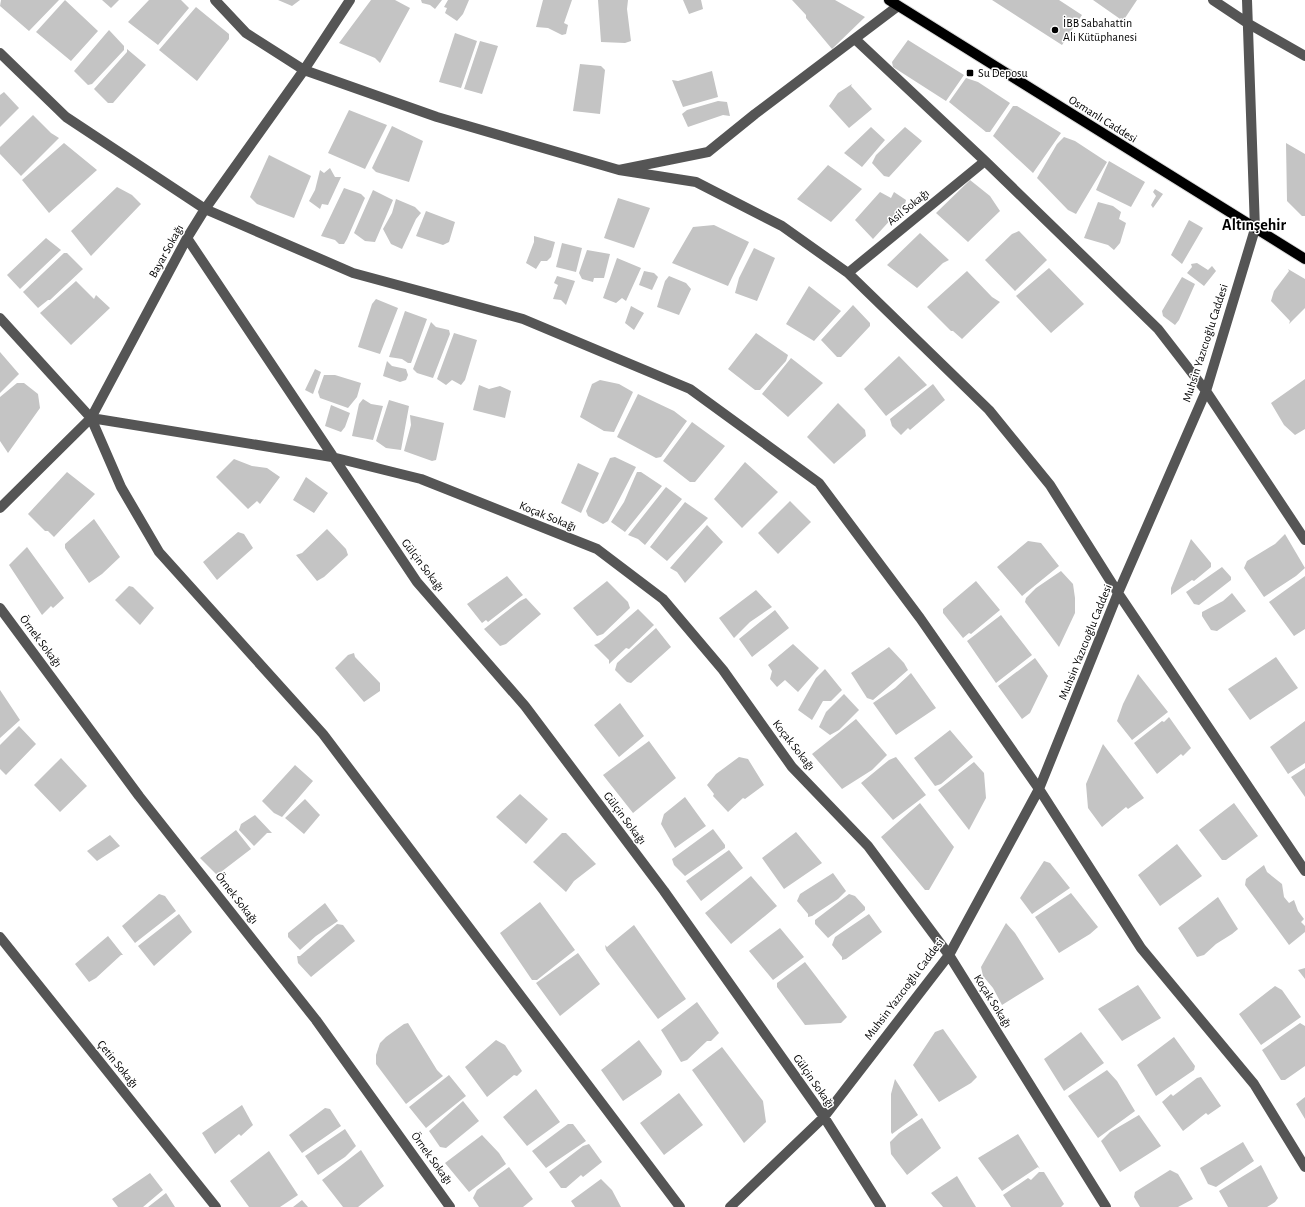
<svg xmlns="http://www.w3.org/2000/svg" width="1305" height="1207" viewBox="0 0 1305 1207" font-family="'Alegreya Sans',sans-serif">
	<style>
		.building { fill: #c4c4c4 }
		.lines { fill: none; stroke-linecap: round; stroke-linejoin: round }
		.major-casing { stroke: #dbdbdb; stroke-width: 12 }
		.minor { stroke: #555; stroke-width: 10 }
		.major { stroke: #000; stroke-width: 10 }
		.poi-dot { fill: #000; stroke: #fff; stroke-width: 1.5 }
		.labels { text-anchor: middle; stroke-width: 3; stroke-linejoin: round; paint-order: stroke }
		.poi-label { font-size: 12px; fill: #000; stroke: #fff; text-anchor: start }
		.street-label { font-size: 12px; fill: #000; stroke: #fff }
		.district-label { font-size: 16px; font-weight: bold; fill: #000; stroke: #fff }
	</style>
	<rect width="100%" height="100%" fill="#fff"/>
	<path class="building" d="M1 0H59L29 31 0 6Z
		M65 0 98 31 71 61 36 32Z
		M102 0H119L111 8Z
		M149 0H181L189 8 158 45 128 22Z
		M278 0H300L292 6Z
		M371 0H395L410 8 380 63 375 58 339 43Z
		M421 0H442L435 9 430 5 422 3Z
		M448 0H469L463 14 457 21 445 13 447 8 444 7Z
		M543 0H572L564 23 568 25 566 34 562 35 548 28 536 27Z
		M598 0H628L627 9 631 41 625 43 601 42Z
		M683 0H701L703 9 689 14Z
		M792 0H835L865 17 832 49 806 18V15Z
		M992 0H1059L1082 15 1062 45Z
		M1093 0H1137L1123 21Z
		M196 7 229 34V39L197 81 159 50Z
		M109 30 124 46V50L92 84 88 85 74 71Z
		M455 33 477 41 461 88 439 82Z
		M908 40 964 75 946 101 893 67 892 62Z
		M480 41 498 46 482 94 464 89Z
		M127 49 146 65 113 103H108L94 89 127 52Z
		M580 64 601 66 605 70 600 114 573 111Z
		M712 71 718 97 683 107 672 80 678 81Z
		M966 78 978 82 1010 103 990 132H986L949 102Z
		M852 84 851 86 872 109 849 128 829 106 838 93Z
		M4 92 19 108 0 127V95Z
		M718 101 727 102 730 116 723 115 688 127 682 114 687 110Z
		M1013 106H1017L1061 133 1033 173 993 136Z
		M349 110 387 125 365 169 328 153Z
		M33 115 51 133 59 138 21 176 0 154V147Z
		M392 126 423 141 409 182 376 172 372 168Z
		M871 127 885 140 862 167 844 153Z
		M905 127 922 141 889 177 884 176 872 163 876 155Z
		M1064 137 1075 141 1107 162 1076 214 1068 210 1037 178 1057 144Z
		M64 143 97 170 49 213 22 180Z
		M1286 143 1305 154V216H1302L1287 201Z
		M269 155 311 176 294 218 257 204 250 197Z
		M1109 161 1145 182 1131 207 1096 190Z
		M828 165 862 189 831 222 797 199Z
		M330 168 335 177H341L328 205 322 204 320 209 309 201 315 190 320 170 324 173Z
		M970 180 990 196 1000 211 968 242 936 213Z
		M117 187 132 195 141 204 91 256 71 231Z
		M344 188 361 194 365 198 347 239 344 244H339L335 240 321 236Z
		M1155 189 1163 194 1153 208 1151 205 1156 196 1153 192Z
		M373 190 393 200 375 242 365 241 354 233Z
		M880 192 891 198 894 192 906 200 905 204 873 239 855 220Z
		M618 198 650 208 634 248 604 238Z
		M396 199 415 207 421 213 416 219 402 249 391 244 383 229 392 213Z
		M1098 202 1113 206 1121 212 1119 219 1126 223 1120 243 1114 250 1108 245 1084 238Z
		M426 211 455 222 449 242 443 245 416 236Z
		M1189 220 1203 228 1182 264 1171 255Z
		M714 225 749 242 728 286 672 263 693 227Z
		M1019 231 1047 260 1015 291 985 260 1012 234Z
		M920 233 949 260 943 263 917 288 887 265Z
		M534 236 555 242 551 257 547 261H541L536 269 526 263 534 242Z
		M46 238 61 250 20 289 7 275Z
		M562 243 582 248 576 272 556 267Z
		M754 248 775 258 757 301 735 293 739 278Z
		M587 250 610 254 604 278H594L593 282 582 279 579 273Z
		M64 253H67L83 269 50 300H48L38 308 23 292Z
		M617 258 641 268 626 301 622 298 616 303 603 298Z
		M1197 263 1208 270 1212 266 1216 271 1204 286 1187 273 1192 267 1191 264Z
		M1049 268 1084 304 1051 333 1016 296Z
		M1288 269 1305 279V308L1289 324 1290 321 1271 301 1274 291 1289 271Z
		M644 271 654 273 658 277 652 290 639 285Z
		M967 271 992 297 1000 302 962 339 953 331H951L927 307Z
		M557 276 575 281 566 305 561 300 553 299 558 285 554 283Z
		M669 276 686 283 691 289 679 315 657 307 665 281Z
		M1182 277 1195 284 1179 320 1175 325 1163 316 1162 311Z
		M76 281 94 299 96 295 110 308 71 345 40 313Z
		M809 286 841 311 814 341 786 324Z
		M376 299 398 308 380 354 358 347 372 304Z
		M853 305 870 323V326L841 357H837L821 340Z
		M631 306 644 313 634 330 625 323Z
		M405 311 427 319 411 363H408L402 359 389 357Z
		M431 322 436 327 449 330 450 334 433 378 417 373 413 369Z
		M454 333 477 340 465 380 461 385 452 380 446 385 437 379Z
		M756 333 788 355 786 361 760 390H755L728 369Z
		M0 352 19 374 0 393Z
		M899 356 927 385 886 416 864 389Z
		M791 358 823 383 788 417 762 394Z
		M387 361 392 366 406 369 408 375 406 380 400 382 383 376Z
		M315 369 321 372 313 394 305 390Z
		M324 375H335L361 383 357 397 348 408 320 398 318 392Z
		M1305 379V429L1295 435 1284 425 1271 403Z
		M600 380 619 384 633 392 614 432 604 431 580 417 592 384Z
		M17 383H24L38 394 40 408 8 453 0 441V397Z
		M933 384 945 400 910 430 908 428 901 435 892 426 890 419Z
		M479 385 489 389 500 386 511 391 505 418 473 410Z
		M638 394 674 411 687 421 661 457 656 458 617 437Z
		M363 399 371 404 383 406 373 440 352 436 359 404Z
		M389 400 409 406 401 450 386 448 376 441Z
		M838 403 865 430 866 436 834 464 807 437Z
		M331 405 350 413 345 427 341 432 325 426Z
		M410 415 444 423 436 460 432 461 404 451 411 425Z
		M692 422 725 446 695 482H690L663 461Z
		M615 457 636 467 608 521 603 524 588 516 586 511 610 458Z
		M234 459 252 466 267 468 280 477 260 504 257 501 248 509 216 477Z
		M745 462 778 492 742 528 714 499Z
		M578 463 599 473 581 513 561 503Z
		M67 472 95 494 54 537 48 531H45L28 514Z
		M637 472H641L662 486 625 532 611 522 624 502Z
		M306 477 328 493 314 513 293 500Z
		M666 487 682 499 645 545 638 539 628 535Z
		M790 501 811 522 778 554 758 533Z
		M685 502 708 518 667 561 650 547Z
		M94 519 120 557 102 574 89 583 65 548V544Z
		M707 525 723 542 685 583 677 572 670 568Z
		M327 529 346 549 348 555 324 577 317 581 296 555 302 553Z
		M238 532 244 534 253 548 217 580 203 562Z
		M1285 534 1305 568 1296 576 1264 597 1244 568 1247 561 1275 544Z
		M1191 539 1211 563V567L1194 581 1192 580 1171 595V588Z
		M1028 541 1041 543 1059 566 1022 596 997 567Z
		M27 547 64 598 53 608 51 606 42 615 9 565Z
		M1222 567 1231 577V580L1199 605 1194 604 1186 592Z
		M1061 571 1073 584 1075 598V613L1059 647 1025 602 1026 598 1036 588Z
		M507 576 523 595 488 622 486 620 482 623 467 604Z
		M1305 576V629L1294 636 1269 602Z
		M607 581 628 602 630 608 603 634 597 636 573 608Z
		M976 581 1000 610 971 634 969 633 963 638 943 613V609Z
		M129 586 133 587 154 608 140 625 115 600Z
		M756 590 772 607 750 622 734 638 719 618Z
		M1232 593 1246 611 1217 631 1211 630 1202 616V612L1223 601Z
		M526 598 541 614 506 644 500 646 484 629 520 601Z
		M638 609 654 625 629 649 626 648 609 664V660L594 645 599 643Z
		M775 610 789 628 752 657 739 639Z
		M1001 615 1032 655 996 683 967 641Z
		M656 628 671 647 631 683 627 682 615 670 617 663Z
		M793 644 819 668 798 692 785 680 777 687 770 679 772 671 768 665Z
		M889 647 904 663 908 670 873 700 867 698 851 673Z
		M354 653 355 657 380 683V691L364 702 335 668 348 655Z
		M1276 657 1298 688 1250 720 1228 689Z
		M1035 658 1048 676 1030 713 1022 719 998 686Z
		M825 669 842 690 831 701H823L812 720 798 710 816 678Z
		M911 673 936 708 896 735 873 703 895 688Z
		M1138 674 1168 712 1132 740 1117 721 1123 704Z
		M0 690 20 720 0 738Z
		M844 694 859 710 839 730 830 735 819 727 826 712Z
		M620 703 644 736 619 757 594 725Z
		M1169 717 1191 748 1183 756 1181 754 1157 774 1134 743 1162 721 1164 722Z
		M856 719 887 755 872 770 842 789 812 754Z
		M1305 721V763L1288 774 1270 747Z
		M19 726 36 744 6 775 0 769V745Z
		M950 730 973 757 941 784 935 786 914 758Z
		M649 741 676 778 633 813 603 775Z
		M1103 744 1144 798 1128 809 1126 807 1102 827 1088 808 1086 784Z
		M739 757 748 759 764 785 745 799 743 798 728 812 713 796 714 794 707 785 716 774Z
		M896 757 926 795 893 820 861 783 889 760Z
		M61 758 87 786 60 812 34 785Z
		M974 762 984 773 986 798 969 830 938 790Z
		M295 765 313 781 282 817 274 813 262 801Z
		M1305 768V797L1291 777Z
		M520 794 548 819 526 844 496 817Z
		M685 797 706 826 675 848 661 824 664 814Z
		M305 799 320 815 304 834 285 818Z
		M920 803 954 847 929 890H925L881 837Z
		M1234 803 1258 836 1226 860H1222L1199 830Z
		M255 815 272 833H267L254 846 239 830 241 824Z
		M713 829 725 845V848L685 876 674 865 672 859Z
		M236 830 251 849 217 875 200 858Z
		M796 832 822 863 784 889 762 858Z
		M562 833H566L596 864 574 881 566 892 533 862Z
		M110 835 120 846 97 861 87 851Z
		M1177 844 1202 876 1160 906 1138 875Z
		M729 850 743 868 701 901 686 881Z
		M1044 861 1050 863 1070 888 1032 914 1020 898Z
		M1264 865 1267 872 1282 884 1284 897 1289 903 1294 900 1298 911 1304 919 1301 922 1305 926V932L1289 945 1245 885 1246 879Z
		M833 873 846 891 838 899 812 916 808 917V914L797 901 800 894Z
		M751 876 777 906 731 944 705 913Z
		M1071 893 1098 927 1090 934 1059 953 1035 917Z
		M159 894 165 896 176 911 135 943 122 926Z
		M849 894 855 896 865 907V910L828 938 815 924V920Z
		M1218 897 1238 929 1232 934 1216 944 1204 955 1197 957 1178 928Z
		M540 902 575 950 537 980H532L500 933Z
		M325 903 338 921 316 936 300 950 288 937V933Z
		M179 914 192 932 154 966 138 946Z
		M869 914 882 932 846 959 842 960V957L832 945 835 937Z
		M1006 923 1015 933 1044 979 1002 1005 993 988 983 976 981 967Z
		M337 924 343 925 355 941 311 977 298 963 297 956H300Z
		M634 925 686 999 658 1019 606 950 605 945 607 947Z
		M780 928 804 957 773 980 749 951Z
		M108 936 123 955H121L96 978 89 982 75 964Z
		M578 953 600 984 560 1016 536 983Z
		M805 962 847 1017 841 1023 805 1025 777 987V983Z
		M1305 968V979L1298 970Z
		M1138 985 1161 1018 1122 1041 1098 1009Z
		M1275 986 1282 990 1301 1017 1261 1045 1239 1014Z
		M697 1002 719 1033 711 1041H707L687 1060 681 1062 661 1030Z
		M408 1023 437 1070 443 1076 406 1104 376 1064V1055L380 1043 386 1037 404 1024Z
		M1300 1023 1305 1026V1066L1285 1080H1281L1262 1050Z
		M943 1029 977 1077 971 1083 939 1102 913 1065 935 1032Z
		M1081 1032 1104 1063 1064 1091 1044 1059Z
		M1174 1037 1195 1066 1194 1070 1156 1096 1137 1065Z
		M496 1040 505 1045 522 1071 517 1076 514 1075 487 1097 465 1067Z
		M639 1040 662 1071 661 1075 623 1101 601 1070Z
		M722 1047 763 1101 766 1122 744 1143 692 1070Z
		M1107 1070 1117 1081 1135 1111 1098 1138 1068 1096Z
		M449 1075 466 1096 426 1128 409 1107Z
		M1201 1077 1221 1106 1208 1115 1206 1113 1183 1131 1162 1102 1171 1094 1173 1096 1197 1078Z
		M895 1079 918 1115 892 1134 891 1132V1094Z
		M536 1089 560 1122 527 1146 503 1117Z
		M679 1093 703 1125 664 1155 640 1123Z
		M1305 1097V1119L1296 1104Z
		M463 1101 479 1121 446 1148 440 1147 429 1131Z
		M242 1105 253 1125 241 1136 239 1134 215 1154 202 1133Z
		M325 1108 330 1109 341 1126 302 1153 289 1135Z
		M1139 1115 1161 1146 1120 1172 1101 1141 1110 1132Z
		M922 1118 941 1148 907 1175 891 1154 890 1142 899 1133Z
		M568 1124H573L586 1141 546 1168 532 1151Z
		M345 1129 356 1146 345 1157 318 1175 305 1156Z
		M1018 1134 1040 1169 1038 1167 1002 1191 978 1158Z
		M482 1135 499 1153 506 1164 469 1192 445 1163Z
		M1243 1142 1254 1161 1216 1187 1208 1184 1200 1168Z
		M589 1144 602 1162 583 1177 581 1175 566 1188H561L549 1172 583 1146Z
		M361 1150 384 1186 358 1207H343L322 1180Z
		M269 1151 298 1195 280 1207H249L230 1181Z
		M1261 1165 1278 1198 1275 1202 1267 1207H1228L1219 1191Z
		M509 1167 533 1199 523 1207H479L473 1198 477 1190Z
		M1170 1170 1178 1174 1193 1199 1178 1207H1140L1134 1197 1135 1192Z
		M1039 1172H1044L1064 1204 1061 1207H1011L1003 1195 1028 1178 1031 1180Z
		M150 1173 163 1190 143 1207H118L112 1199Z
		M957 1176 976 1207H943L931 1193Z
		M601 1179 612 1190 621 1207H575L571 1201Z
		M166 1193 175 1207H148Z
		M302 1200 308 1207H293Z"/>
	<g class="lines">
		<defs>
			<path id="major" d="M889 0 1305 259"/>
		</defs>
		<use href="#major" class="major-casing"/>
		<path class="minor" d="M215 0 246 33 304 70 437 117 619 170 708 152 755 114 898 6
			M1213 0 1249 24 1305 56
			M855 39 985 161 1158 329 1206 391 1305 540
			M0 53 66 117 205 209 353 273 523 319 690 389 819 483 920 618 1039 789 1141 948 1254 1084 1305 1167
			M619 170 696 182 782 226 848 273 989 410 1050 485 1118 593 1305 871
			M187 238 417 582 525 706 664 891 824 1117 881 1207
			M848 273 985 161
			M0 318 91 418 121 487 159 552 323 734 680 1207
			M91 418 332 457 421 479 597 549 663 599 723 670 792 767 868 846 949 955 1106 1207
			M0 508 91 418 187 238 205 209 304 70 350 0
			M0 608 139 796 316 1020 450 1207
			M0 937 216 1207
			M730 1207 824 1117 949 955 1039 789 1118 593 1206 391 1255 229 1247 0"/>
		<use href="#major" class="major"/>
	</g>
	<g class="poi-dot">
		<circle cx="1055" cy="30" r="4"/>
		<rect x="966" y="69" width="8" height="8" rx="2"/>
	</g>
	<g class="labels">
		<g class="poi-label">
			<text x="1063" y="27">İBB Sabahattin<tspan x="1063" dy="14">Ali Kütüphanesi</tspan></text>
			<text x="978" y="77">Su Deposu</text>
		</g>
		<g class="street-label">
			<text transform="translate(1103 119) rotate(32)" y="4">Osmanlı Caddesi</text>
			<text transform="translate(908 207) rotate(-39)" y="4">Asil Sokağı</text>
			<text transform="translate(166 251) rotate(-61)" y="4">Bayar Sokağı</text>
			<text transform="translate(1205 343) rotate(-72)" y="4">Muhsin Yazıcıoğlu Caddesi</text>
			<text transform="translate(548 516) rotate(22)" y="4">Koçak Sokağı</text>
			<text transform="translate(423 565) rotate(53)" y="4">Gülçin Sokağı</text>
			<text transform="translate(41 641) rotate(53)" y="4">Örnek Sokağı</text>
			<text transform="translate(1085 642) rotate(-68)" y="4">Muhsin Yazıcıoğlu Caddesi</text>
			<text transform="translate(794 745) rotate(52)" y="4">Koçak Sokağı</text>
			<text transform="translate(625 818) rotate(53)" y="4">Gülçin Sokağı</text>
			<text transform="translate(237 898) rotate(52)" y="4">Örnek Sokağı</text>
			<text transform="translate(904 989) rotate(-53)" y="4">Muhsin Yazıcıoğlu Caddesi</text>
			<text transform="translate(993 1001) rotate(58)" y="4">Koçak Sokağı</text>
			<text transform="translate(118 1064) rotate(51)" y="4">Çetin Sokağı</text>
			<text transform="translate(814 1081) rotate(55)" y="4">Gülçin Sokağı</text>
			<text transform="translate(432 1158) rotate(54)" y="4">Örnek Sokağı</text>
		</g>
		<g class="district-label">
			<text x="1254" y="230">Altınşehir</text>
		</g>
	</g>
</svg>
